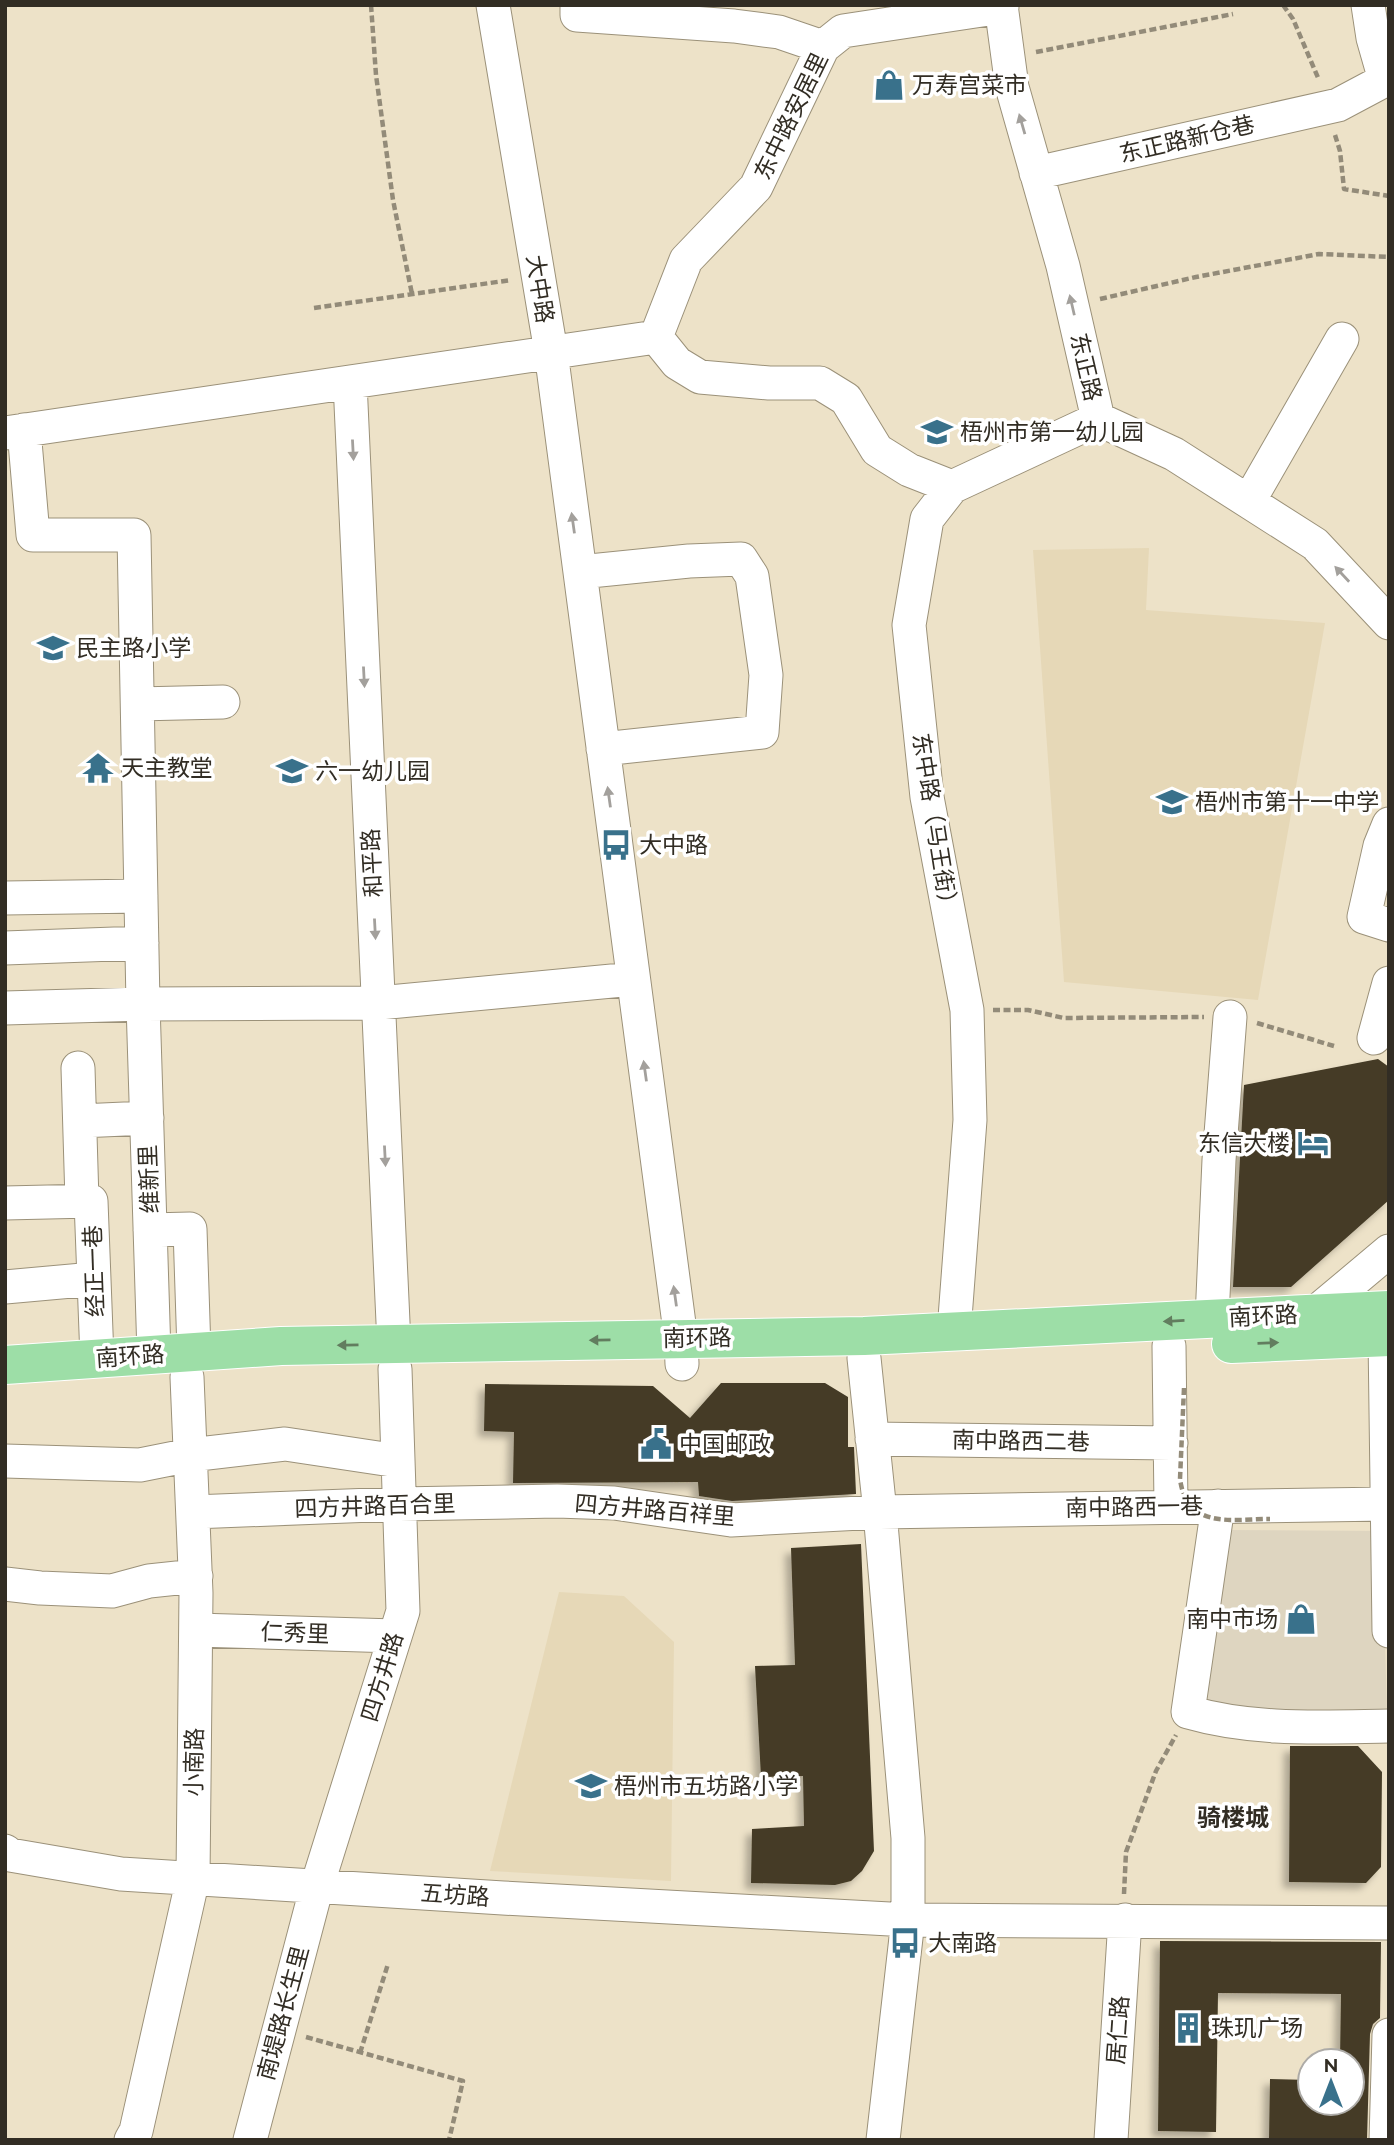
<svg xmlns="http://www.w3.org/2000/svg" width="1394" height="2145" viewBox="0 0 1394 2145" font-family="Raleway,'Noto Sans SC',sans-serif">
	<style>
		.commercial { fill: #ded5c0 }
		.built { fill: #e6d8b7 }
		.building { fill: #443b26; filter: url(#shadow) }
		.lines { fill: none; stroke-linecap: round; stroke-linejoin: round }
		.minor-casing { stroke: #9b9179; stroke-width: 35 }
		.major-casing { stroke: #fff; stroke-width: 40 }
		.path { stroke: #938b79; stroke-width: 4.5; stroke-dasharray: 7 3.5; stroke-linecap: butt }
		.minor { stroke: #fff; stroke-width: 33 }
		.major { stroke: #9ddea7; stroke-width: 38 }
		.path-bridge { stroke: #938b79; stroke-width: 4.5; stroke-dasharray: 7 3.5; stroke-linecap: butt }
		.oneway { fill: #a3a09c }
		.oneway2 { fill: #627d5f }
		.labels { text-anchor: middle; stroke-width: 7; stroke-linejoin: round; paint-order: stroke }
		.poi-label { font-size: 23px; fill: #322d24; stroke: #fff; text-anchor: start }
		.street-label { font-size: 23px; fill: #322d24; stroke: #fff }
		.neighbourhood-label { font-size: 24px; font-weight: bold; fill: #322d24; stroke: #fff }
	</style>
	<defs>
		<filter id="shadow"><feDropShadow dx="-6" dy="6" stdDeviation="3.5" flood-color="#0004"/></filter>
	</defs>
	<rect width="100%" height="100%" fill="#ede2c8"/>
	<path class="commercial" d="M1229 1530 1382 1531 1387 1714 1205 1707Z"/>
	<path class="built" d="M1149 548 1146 610 1325 623 1258 1000 1064 982 1033 550Z
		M559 1592 624 1596 674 1642 671 1881 490 1871Z"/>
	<path class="building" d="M1378 1059 1389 1067V1200L1291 1287H1233L1244 1085Z
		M721 1383H825L848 1397V1447H854L856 1494 732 1501 699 1496 698 1482 513 1483 514 1432 484 1431 485 1384 653 1386 690 1418Z
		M861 1544 874 1851 862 1871 851 1881 835 1885 751 1883 752 1829 804 1826 803 1776 761 1777 755 1666 795 1665 791 1548Z
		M1290 1746H1358L1382 1772 1381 1867 1366 1883 1289 1882Z
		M1160 1941 1381 1942 1380 2018 1373 2024 1370 2034 1367 2140H1269L1270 2079 1310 2080V2103H1352V2061H1340L1341 1994 1218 1993 1216 2132 1158 2131Z"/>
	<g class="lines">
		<defs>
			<path id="minor" d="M493 5 551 352 681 1339 682 1364
				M577 5V15L734 26 779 32 823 47
				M1001 5 1012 87 1063 266 1098 419
				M1036 173 1338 105 1385 80 1373 38 1368 5
				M656 337 686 260 756 187 823 47 843 31 1002 7
				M656 337 677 363 700 377 769 383H820L846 399 877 450 909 470 952 487
				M350 382 394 1344
				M1098 419 1174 454 1315 544 1389 623
				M24 430 33 535H134L143 1004 154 1354
				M5 433 656 337
				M1249 501 1342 339
				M580 572 689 561 741 559 752 576 766 675 762 732 603 749
				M138 704 223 702
				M1389 824 1380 846 1364 917 1389 925
				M5 898 141 896
				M5 948 142 943
				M5 1008 143 1004 379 1003 633 979
				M1374 1038 1389 983
				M78 1068 82 1201
				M80 1121 147 1118
				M5 1203 91 1201 97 1358
				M150 1230 190 1229 194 1351
				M5 1287 94 1279
				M1315 1313 1389 1251
				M1212 1319 1219 1160 1230 1017
				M954 1331 970 1120 967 1010 927 797 909 625 927 519 952 487 1098 419
				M1385 1337 1389 1631
				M1169 1346 1171 1506
				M864 1358 880 1512 908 1838V1920L883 2140
				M872 1439 1171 1443
				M5 1461 140 1465 190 1455 285 1444 398 1461
				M1218 1506 1188 1712C1254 1731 1320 1727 1389 1726
				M193 1512 399 1504 557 1501 614 1503 731 1520 880 1512 1387 1504
				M5 1584 40 1588 112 1591 149 1581 196 1576
				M196 1630 395 1636
				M5 1851 10 1855 121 1874 503 1898 908 1920 1389 1923
				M131 2140 136 2131 193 1878 196 1593 187 1377
				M250 2140 317 1886 403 1611 395 1369
				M1111 2140 1125 1920
				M1386 2140 1389 2035"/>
			<path id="major" d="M1231 1344 1389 1337
				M5 1365 281 1346 864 1336 1389 1310"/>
		</defs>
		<use href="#minor" class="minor-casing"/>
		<use href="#major" class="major-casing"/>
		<path class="path" d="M371 5 376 75 393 200 412 294
			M1283 5 1293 19 1319 80
			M1036 52 1233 14
			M1335 135 1340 151 1344 189 1389 196
			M1100 299 1196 277 1319 254 1389 257
			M314 308 511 280
			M993 1010H1028L1064 1018 1204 1017
			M1257 1023 1334 1046
			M1124 1894 1126 1852 1156 1771 1176 1735
			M306 2037 463 2081 449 2140
			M360 2053 388 1964"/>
		<use href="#minor" class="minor"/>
		<use href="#major" class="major"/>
		<path class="path-bridge" d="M1184 1388 1180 1479C1187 1530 1232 1519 1270 1519"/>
	</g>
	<defs><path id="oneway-solid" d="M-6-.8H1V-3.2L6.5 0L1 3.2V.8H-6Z" transform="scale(1.75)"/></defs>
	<g class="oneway">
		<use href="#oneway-solid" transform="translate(1022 124) rotate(-106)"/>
		<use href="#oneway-solid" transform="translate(1072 305) rotate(-103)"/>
		<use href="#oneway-solid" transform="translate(353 450) rotate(87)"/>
		<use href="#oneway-solid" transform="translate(573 523) rotate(-98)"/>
		<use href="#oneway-solid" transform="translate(1342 574) rotate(-133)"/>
		<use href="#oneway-solid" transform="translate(364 677) rotate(87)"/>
		<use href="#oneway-solid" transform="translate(609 797) rotate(-98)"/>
		<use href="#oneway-solid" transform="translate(375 929) rotate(87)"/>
		<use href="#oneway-solid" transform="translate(645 1071) rotate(-98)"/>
		<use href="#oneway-solid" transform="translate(385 1156) rotate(87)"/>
		<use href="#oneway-solid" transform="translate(675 1296) rotate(-98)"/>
	</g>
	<g class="oneway2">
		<use href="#oneway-solid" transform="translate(1174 1321) rotate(177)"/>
		<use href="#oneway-solid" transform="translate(600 1340) rotate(179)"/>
		<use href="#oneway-solid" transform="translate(1268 1343) rotate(-2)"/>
		<use href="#oneway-solid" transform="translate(348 1345) rotate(179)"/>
	</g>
	<defs>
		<symbol id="shop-bare" viewBox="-9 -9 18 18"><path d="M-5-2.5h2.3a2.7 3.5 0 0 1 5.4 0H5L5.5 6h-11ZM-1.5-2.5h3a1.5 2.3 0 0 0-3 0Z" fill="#39718b" stroke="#fff" stroke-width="2.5" paint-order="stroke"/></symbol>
		<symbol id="school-bare" viewBox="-9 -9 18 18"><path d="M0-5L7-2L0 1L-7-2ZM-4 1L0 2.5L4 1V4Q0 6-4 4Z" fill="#39718b" stroke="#fff" stroke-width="2.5" paint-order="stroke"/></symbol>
		<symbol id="temple-bare" viewBox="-9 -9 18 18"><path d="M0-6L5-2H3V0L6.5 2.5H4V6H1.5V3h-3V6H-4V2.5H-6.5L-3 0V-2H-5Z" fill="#39718b" stroke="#fff" stroke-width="2.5" paint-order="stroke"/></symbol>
		<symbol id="bus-bare" viewBox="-9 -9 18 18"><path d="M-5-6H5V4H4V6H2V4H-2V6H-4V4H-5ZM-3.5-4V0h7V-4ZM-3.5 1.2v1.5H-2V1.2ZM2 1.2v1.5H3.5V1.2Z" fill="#39718b" stroke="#fff" stroke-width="2.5" paint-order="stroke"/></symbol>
		<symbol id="hotel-bare" viewBox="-9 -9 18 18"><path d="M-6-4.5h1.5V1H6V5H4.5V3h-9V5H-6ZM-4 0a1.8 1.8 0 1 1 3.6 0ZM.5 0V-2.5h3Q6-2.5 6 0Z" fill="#39718b" stroke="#fff" stroke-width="2.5" paint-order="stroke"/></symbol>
		<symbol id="civic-bare" viewBox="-9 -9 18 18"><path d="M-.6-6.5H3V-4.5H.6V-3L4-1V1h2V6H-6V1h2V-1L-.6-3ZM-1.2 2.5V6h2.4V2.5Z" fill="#39718b" stroke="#fff" stroke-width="2.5" paint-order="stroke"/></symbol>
		<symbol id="building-bare" viewBox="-9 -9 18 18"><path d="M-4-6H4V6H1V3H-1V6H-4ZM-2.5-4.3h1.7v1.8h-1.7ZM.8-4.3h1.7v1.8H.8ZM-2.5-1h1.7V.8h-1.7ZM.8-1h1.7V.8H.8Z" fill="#39718b" stroke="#fff" stroke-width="2.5" paint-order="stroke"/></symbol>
	</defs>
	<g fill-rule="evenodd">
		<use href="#shop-bare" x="867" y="63" width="44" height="44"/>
		<use href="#school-bare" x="915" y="410" width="44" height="44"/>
		<use href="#school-bare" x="31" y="626" width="44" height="44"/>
		<use href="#temple-bare" x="76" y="746" width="44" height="44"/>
		<use href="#school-bare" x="270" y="749" width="44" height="44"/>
		<use href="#school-bare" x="1150" y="780" width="44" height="44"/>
		<use href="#bus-bare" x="594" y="823" width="44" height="44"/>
		<use href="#hotel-bare" x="1291" y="1121" width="44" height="44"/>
		<use href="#civic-bare" x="634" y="1422" width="44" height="44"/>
		<use href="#shop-bare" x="1279" y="1597" width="44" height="44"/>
		<use href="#school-bare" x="569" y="1764" width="44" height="44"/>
		<use href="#bus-bare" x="883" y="1921" width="44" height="44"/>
		<use href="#building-bare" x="1166" y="2006" width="44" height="44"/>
	</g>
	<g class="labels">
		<g class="poi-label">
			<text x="912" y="93">万寿宫菜市</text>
			<text x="960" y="440">梧州市第一幼儿园</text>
			<text x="76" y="656">民主路小学</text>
			<text x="121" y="776">天主教堂</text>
			<text x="315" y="779">六一幼儿园</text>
			<text x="1195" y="810">梧州市第十一中学</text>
			<text x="639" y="853">大中路</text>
			<text x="1290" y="1151" text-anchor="end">东信大楼</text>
			<text x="679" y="1452">中国邮政</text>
			<text x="1278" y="1627" text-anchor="end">南中市场</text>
			<text x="614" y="1794">梧州市五坊路小学</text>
			<text x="928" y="1951">大南路</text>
			<text x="1211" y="2036">珠玑广场</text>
		</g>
		<g class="street-label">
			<text transform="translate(791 116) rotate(-64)" y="8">东中路安居里</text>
			<text transform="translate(1187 139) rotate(-13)" y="8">东正路新仓巷</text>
			<text transform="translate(540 289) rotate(81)" y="8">大中路</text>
			<text transform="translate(1086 367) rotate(77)" y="8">东正路</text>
			<text transform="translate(935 824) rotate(81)" y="8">东中路（马王街）</text>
			<text transform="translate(372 863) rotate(-93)" y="8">和平路</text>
			<text transform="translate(149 1179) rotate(-92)" y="8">维新里</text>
			<text transform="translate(94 1271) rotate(-92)" y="8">经正一巷</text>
			<text transform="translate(1263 1316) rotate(-3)" y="8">南环路</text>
			<text transform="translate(697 1338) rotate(-1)" y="8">南环路</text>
			<text transform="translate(130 1356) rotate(-4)" y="8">南环路</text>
			<text transform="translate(1021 1441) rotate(1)" y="8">南中路西二巷</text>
			<text transform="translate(375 1506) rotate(-2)" y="8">四方井路百合里</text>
			<text transform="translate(1134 1507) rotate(-1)" y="8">南中路西一巷</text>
			<text transform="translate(655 1510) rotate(5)" y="8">四方井路百祥里</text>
			<text transform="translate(295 1633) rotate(2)" y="8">仁秀里</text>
			<text transform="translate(382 1677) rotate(-73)" y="8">四方井路</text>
			<text transform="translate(194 1762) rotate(-89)" y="8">小南路</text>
			<text transform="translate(455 1895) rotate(4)" y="8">五坊路</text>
			<text transform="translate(283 2013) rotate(-75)" y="8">南堤路长生里</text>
			<text transform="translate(1118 2030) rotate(-86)" y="8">居仁路</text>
		</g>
		<g class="neighbourhood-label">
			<text x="1233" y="1826">骑楼城</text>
		</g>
	</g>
	<rect width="1394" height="2145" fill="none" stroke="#322d24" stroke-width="14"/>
	<g transform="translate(1331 2082)"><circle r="33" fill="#ffffff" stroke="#adaba7" stroke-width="2"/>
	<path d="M0-5L12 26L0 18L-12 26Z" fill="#39718b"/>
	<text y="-10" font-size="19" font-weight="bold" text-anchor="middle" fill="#322d24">N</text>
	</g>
</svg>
